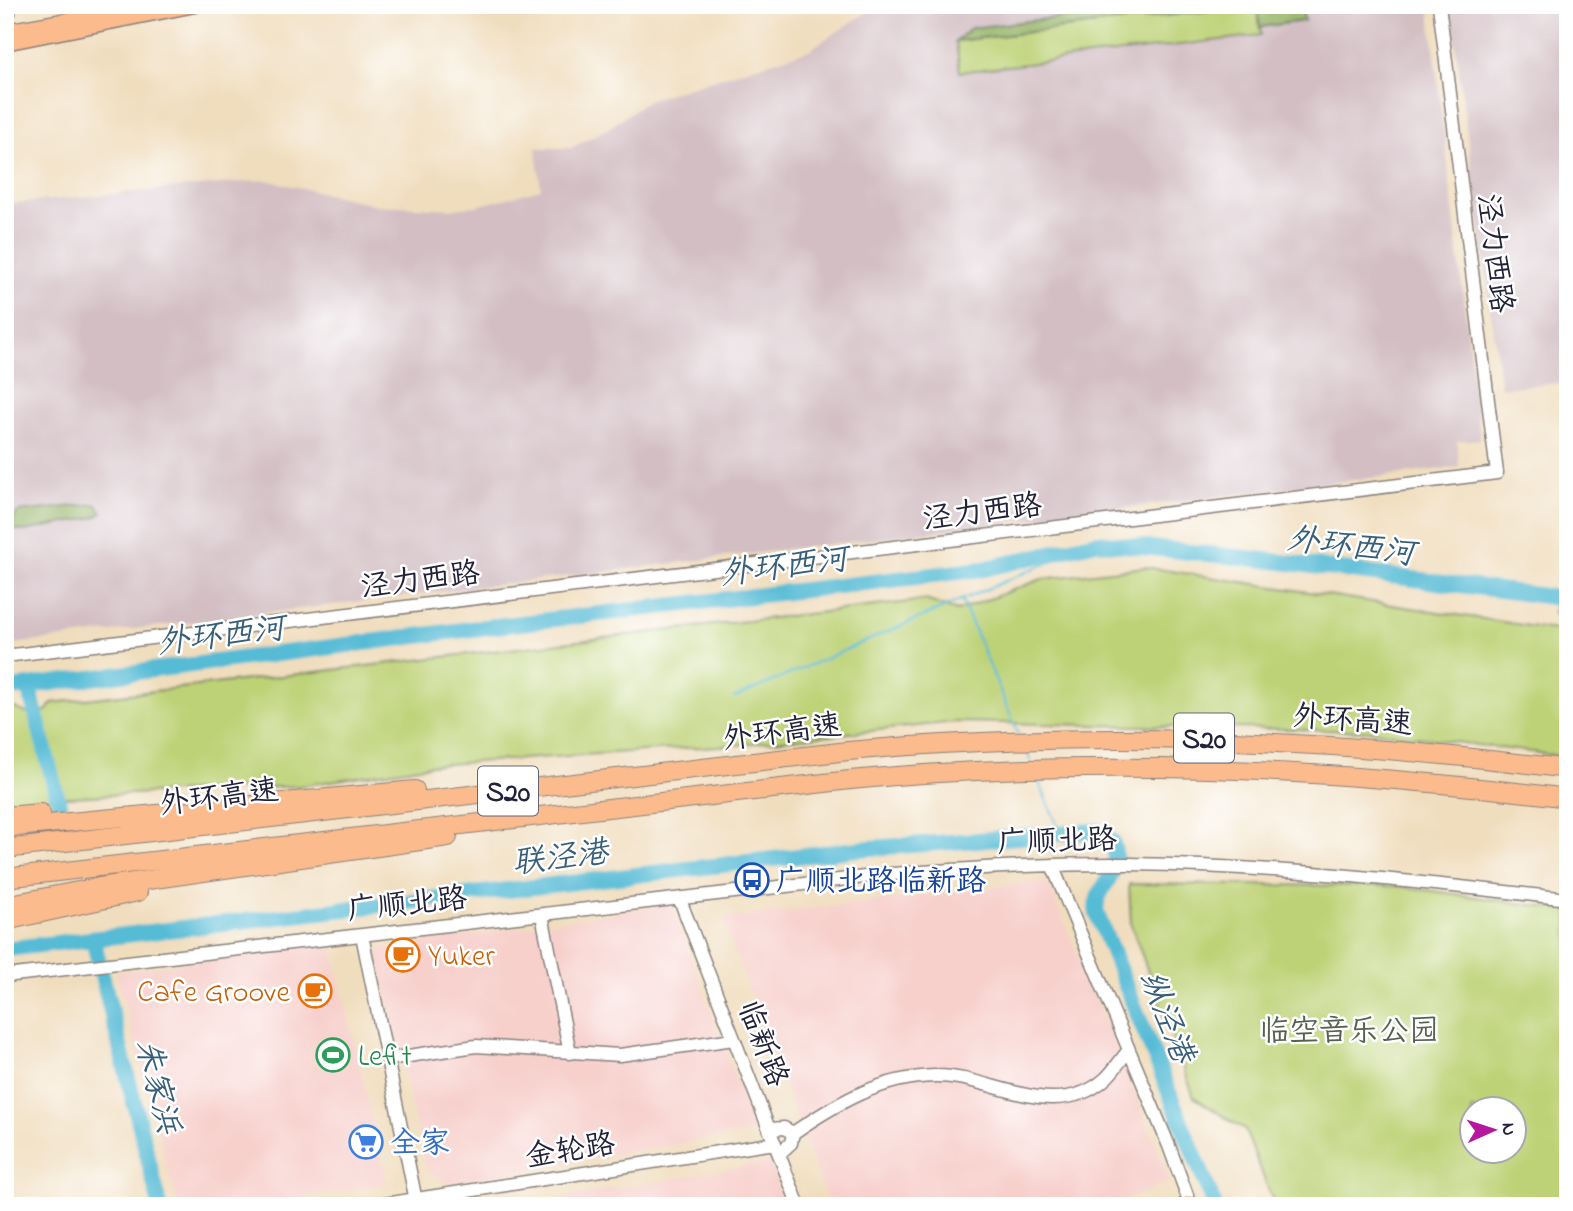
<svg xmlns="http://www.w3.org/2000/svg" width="1573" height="1211" viewBox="0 0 1573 1211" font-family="'Indie Flower','LXGW WenKai TC',sans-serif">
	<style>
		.built { fill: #f7d0cc }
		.industrial { fill: #d2bec3 }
		.green { fill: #bdd276; stroke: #707a58; stroke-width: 2; fill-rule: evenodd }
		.forest { fill: #96b467; stroke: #5c6b51; stroke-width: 2 }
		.water { fill: #57bbd5; stroke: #3c6e88; stroke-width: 2 }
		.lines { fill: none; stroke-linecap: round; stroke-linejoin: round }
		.stream { stroke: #57bbd5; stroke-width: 2.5 }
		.river { stroke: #57bbd5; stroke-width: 16 }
		.minor-casing { stroke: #89807c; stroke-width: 15 }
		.major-casing { stroke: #89807c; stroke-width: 17 }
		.highway-casing { stroke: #89807c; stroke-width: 20 }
		.minor { stroke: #fff; stroke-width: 12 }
		.major { stroke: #fbbb8d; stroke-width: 14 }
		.highway { stroke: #fbbb8d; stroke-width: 18 }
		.labels { text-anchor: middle; stroke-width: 5; stroke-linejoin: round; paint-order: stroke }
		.shield { fill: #fff; stroke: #646476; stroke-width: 2 }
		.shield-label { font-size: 28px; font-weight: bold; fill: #22223b }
		.street-label { font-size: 30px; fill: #22223b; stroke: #fff }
		.transit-label { font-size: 30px; fill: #164399; stroke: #fff; text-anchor: start }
		.food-label { font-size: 30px; fill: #c56008; stroke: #fff; text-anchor: start }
		.park-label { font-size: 30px; fill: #586050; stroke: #fff }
		.leisure-label { font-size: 30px; fill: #27864d; stroke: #fff; text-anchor: start }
		.shop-label { font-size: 30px; fill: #366cbe; stroke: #fff; text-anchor: start }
		.water-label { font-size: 32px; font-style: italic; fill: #375f79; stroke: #fff }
	</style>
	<rect width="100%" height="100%" fill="#fff"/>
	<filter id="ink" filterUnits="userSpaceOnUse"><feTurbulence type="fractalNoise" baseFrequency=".0143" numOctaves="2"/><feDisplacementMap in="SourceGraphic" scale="14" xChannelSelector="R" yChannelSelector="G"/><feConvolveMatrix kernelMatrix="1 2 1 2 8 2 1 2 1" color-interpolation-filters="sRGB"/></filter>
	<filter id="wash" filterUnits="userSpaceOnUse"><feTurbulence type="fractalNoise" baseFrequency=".00686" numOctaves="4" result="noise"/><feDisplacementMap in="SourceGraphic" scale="28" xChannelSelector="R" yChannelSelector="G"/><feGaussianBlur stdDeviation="1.57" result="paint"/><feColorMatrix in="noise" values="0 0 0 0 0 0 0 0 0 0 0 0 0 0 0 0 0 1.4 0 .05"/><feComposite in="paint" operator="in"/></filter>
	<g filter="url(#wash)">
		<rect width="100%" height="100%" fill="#f0ddbd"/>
		<path class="built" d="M1047 881 1170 1181 1110 1206H829L723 919Z
			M671 904 755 1131 448 1183 426 1170 377 950Z
			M331 944 387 1183 249 1206H178L116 972Z
			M770 1162 787 1206H512Z"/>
		<path class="industrial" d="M884 5H1429L1480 439 1457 441 1459 467 5 645V204L265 180 377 205 451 209 477 206 541 189 536 148H571L607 129 648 100 809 50 872 9 874 12Z
			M1450 5H1568V382L1501 388Z"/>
		<path class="green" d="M1256 5 1261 35 960 72 956 41Z
			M1145 567 1568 632V757L1373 731 956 722 734 745 431 765 300 786 5 800V704L26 713 46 711 52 703 926 600 957 611 1042 579Z
			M1129 884 1398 886 1568 910V1206H1275L1245 1130 1194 1097 1131 925ZM1472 1110H1514V1152H1472Z"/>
		<path class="forest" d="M1162 5H1256L956 41 971 28Z
			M1257 5H1302L1304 21 1260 27Z
			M96 504 102 512 96 517 25 531 13 529 11 523 18 512Z"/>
		<path class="water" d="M1558 577H1568V615L1554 614Z"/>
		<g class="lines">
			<path class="stream" d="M962 601 1018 733
				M734 698 1096 542
				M1024 746 1031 762
				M1036 775 1060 831"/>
			<path class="river" d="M29 687 59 804
				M5 689 487 627 984 569 1096 542 1274 561 1568 599
				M93 939 160 1206
				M5 949 858 849 1096 831 1112 841C1126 877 1091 887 1097 914L1215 1206"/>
		</g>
	</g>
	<g filter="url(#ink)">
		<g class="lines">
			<defs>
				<path id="minor" d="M5 6 9 13
					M5 656 1497 473 1439 5
					M1052 865 1169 1146 1191 1206
					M680 900 799 1206
					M542 915 570 1053
					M362 935 417 1206
					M5 976 891 874C970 869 1050 863 1129 864 1277 866 1422 882 1568 899
					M388 1059 476 1046 620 1055 734 1039
					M770 1129 784 1128 793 1133 791 1143 779 1154
					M793 1133C837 1103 881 1077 935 1076 991 1075 1054 1124 1105 1079 1114 1071 1121 1059 1129 1050
					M372 1206 775 1143"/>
				<path id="major" d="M5 31 113 12
					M5 43 195 5
					M1183 1206 1190 1203"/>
				<path id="highway" d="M5 816 41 813
					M5 828 415 790
					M5 849 848 751C1089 729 1328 738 1568 769
					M5 878 850 780C1090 757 1328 768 1568 798
					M5 905 99 887 448 837
					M5 921 138 892"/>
			</defs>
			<use href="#minor" class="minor-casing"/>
			<use href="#major" class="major-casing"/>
			<use href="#highway" class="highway-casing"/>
			<use href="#minor" class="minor"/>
			<use href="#major" class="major"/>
			<use href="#highway" class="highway"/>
		</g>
	</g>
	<defs>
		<symbol id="bus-ring" viewBox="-11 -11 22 22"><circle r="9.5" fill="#fff" stroke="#1a4fb4" stroke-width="1.5"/><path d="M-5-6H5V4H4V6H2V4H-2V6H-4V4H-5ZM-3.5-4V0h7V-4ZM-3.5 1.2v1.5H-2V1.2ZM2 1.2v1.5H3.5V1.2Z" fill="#1a4fb4"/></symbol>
		<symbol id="cafe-ring" viewBox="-11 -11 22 22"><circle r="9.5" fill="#fff" stroke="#e8710a" stroke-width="1.5"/><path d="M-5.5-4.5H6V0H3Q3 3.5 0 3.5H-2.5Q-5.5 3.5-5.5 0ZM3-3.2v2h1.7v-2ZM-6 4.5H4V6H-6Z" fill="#e8710a"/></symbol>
		<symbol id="stadium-ring" viewBox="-11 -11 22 22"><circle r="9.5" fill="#fff" stroke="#2e9e5b" stroke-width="1.5"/><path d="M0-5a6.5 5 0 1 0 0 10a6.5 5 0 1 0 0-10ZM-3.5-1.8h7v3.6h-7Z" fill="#2e9e5b"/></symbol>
		<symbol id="supermarket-ring" viewBox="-11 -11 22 22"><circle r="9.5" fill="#fff" stroke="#3f7fe0" stroke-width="1.5"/><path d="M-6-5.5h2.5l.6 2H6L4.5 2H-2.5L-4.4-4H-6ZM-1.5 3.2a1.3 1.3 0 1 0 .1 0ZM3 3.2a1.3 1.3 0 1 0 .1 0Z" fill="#3f7fe0"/></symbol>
	</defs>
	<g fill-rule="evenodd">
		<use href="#bus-ring" x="733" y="861" width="38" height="38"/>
		<use href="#cafe-ring" x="384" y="936" width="38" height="38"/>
		<use href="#cafe-ring" x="296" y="972" width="38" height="38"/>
		<use href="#stadium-ring" x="314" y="1036" width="38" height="38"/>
		<use href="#supermarket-ring" x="347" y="1123" width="38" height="38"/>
	</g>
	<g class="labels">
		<g class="shield">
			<rect x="1174" y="713.5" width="60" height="49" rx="5"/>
			<rect x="478" y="766.5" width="60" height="49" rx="5"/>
		</g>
		<g class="shield-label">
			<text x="1204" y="748">S20</text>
			<text x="508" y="801">S20</text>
		</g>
		<g class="street-label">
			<text transform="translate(1496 253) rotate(83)" y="10">泾力西路</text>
			<text transform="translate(982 511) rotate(-7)" y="10">泾力西路</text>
			<text transform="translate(420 579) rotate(-7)" y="10">泾力西路</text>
			<text transform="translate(1353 719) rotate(4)" y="10">外环高速</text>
			<text transform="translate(782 731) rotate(-7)" y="10">外环高速</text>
			<text transform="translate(219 796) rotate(-7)" y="10">外环高速</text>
			<text transform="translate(1057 840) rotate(-2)" y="10">广顺北路</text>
			<text transform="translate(407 903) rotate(-6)" y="10">广顺北路</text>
			<text transform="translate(764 1043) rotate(69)" y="10">临新路</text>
			<text transform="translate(570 1149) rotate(-9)" y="10">金轮路</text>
		</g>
		<g class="transit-label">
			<text x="776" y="890">广顺北路临新路</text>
		</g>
		<g class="food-label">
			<text x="428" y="965">Yuker</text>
			<text x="290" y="1001" text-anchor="end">Cafe Groove</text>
		</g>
		<g class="park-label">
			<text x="1349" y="1040">临空音乐公园</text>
		</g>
		<g class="leisure-label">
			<text x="358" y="1065">Lefit</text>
		</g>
		<g class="shop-label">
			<text x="390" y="1152">全家</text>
		</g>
		<g class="water-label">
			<text transform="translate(1351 545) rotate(7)" y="11">外环西河</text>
			<text transform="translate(784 565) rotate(-7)" y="11">外环西河</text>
			<text transform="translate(221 634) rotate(-7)" y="11">外环西河</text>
			<text transform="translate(560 856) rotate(-7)" y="11">联泾港</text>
			<text transform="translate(1168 1016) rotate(68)" y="11">纵泾港</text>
			<text transform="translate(159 1086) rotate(76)" y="11">朱家浜</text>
		</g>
	</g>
	<rect width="1573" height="1211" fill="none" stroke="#fff" stroke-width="28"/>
	<g transform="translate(1493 1130) rotate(87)"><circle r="33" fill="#ffffff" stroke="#a7a7b1" stroke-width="2"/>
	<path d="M0-5L12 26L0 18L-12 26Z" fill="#b5179e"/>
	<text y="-10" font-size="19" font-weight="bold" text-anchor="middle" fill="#22223b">N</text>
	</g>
</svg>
